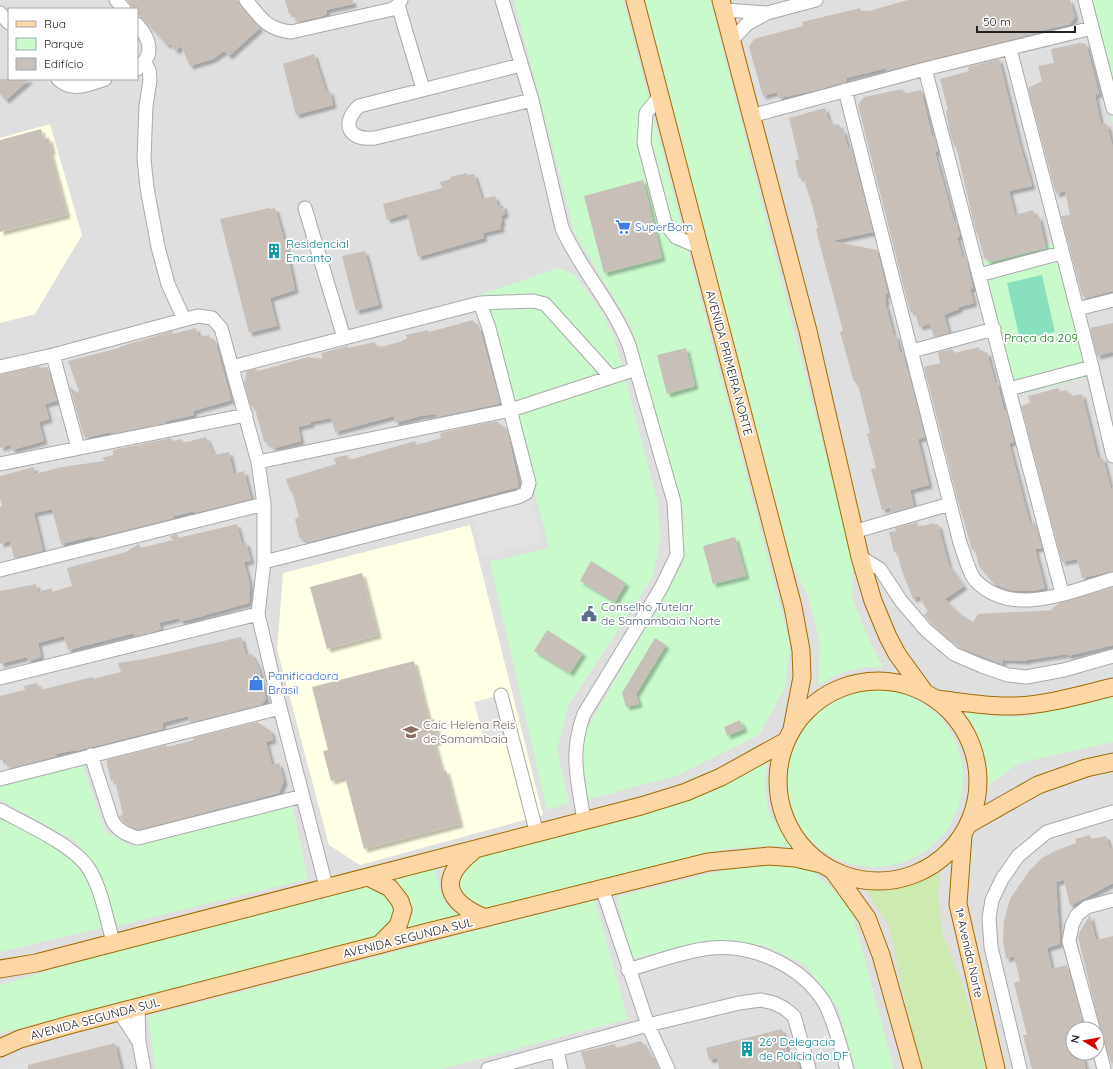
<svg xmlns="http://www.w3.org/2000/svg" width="1113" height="1069" viewBox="0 0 1113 1069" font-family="Quicksand,sans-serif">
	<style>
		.residential { fill: #e0dfdf; fill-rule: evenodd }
		.education { fill: #ffffe5 }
		.grass { fill: #cdebb0 }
		.park { fill: #c8facc }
		.pitch { fill: #88e0be }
		.parking { fill: #e2e2e2 }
		.building { fill: #c7bfb8; filter: url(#shadow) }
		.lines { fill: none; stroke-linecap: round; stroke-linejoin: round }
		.minor-casing { stroke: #a9a9a9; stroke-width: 15 }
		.major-casing { stroke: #a06b00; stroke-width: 19 }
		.minor { stroke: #fff; stroke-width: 13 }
		.major { stroke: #fcd6a4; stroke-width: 17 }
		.labels { text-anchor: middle; stroke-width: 3.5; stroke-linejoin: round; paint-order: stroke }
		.shop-label { font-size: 12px; fill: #366cbe; stroke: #fff; text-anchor: start }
		.culture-label { font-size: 12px; fill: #0d838f; stroke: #fff; text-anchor: start }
		.park-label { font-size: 12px; fill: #0c8416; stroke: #fff }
		.street-label { font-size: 12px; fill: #222; stroke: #fff }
		.service-label { font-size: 12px; fill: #4e5e75; stroke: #fff; text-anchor: start }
		.education-label { font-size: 12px; fill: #785e54; stroke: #fff; text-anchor: start }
	</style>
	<defs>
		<filter id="shadow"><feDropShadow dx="3.5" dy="3.5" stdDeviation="1" flood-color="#0004"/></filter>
	</defs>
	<rect width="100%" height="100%" fill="#f2efe9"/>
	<path class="residential" d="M0 0H1113V1069H0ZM9 9H137V79H9ZM1073 1029H1097V1053H1073Z"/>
	<path class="education" d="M50 124 82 235 35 314 0 323V138Z
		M470 525 543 815 360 865 329 845 277 649 283 573Z"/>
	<path class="grass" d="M941 872 938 894 943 936 963 985 986 1069H920L889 926 865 889 913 885Z"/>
	<path class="park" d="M514 0H623L790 645 785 688 759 735 676 776 586 800 579 761 584 734 682 565 684 513 631 326 575 234Z
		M641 0H710L853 564 852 598 867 635 883 668C856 665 841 672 818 685L820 643 808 596 786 551Z
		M1080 0H1113V124Z
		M1065 241 1100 374 1006 398 973 263Z
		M558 268 575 275 602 313 614 336 658 503 660 538 653 577 569 704 557 749 569 803 547 810 490 562 549 548 487 310 462 301Z
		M785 778a89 89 0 1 1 178 0a89 89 0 1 1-178 0Z
		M1113 690V742L1019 763 980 791 982 782 979 739 962 712 994 716 1025 717 1064 708 1092 695Z
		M767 758 765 788 769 814 790 847 765 846 724 849 476 912 460 898 454 870 463 855Z
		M81 759 105 831 131 846 292 803 308 879 118 926 98 869 75 841 0 800V778Z
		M0 806 72 844 114 925 0 952Z
		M441 857 435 873 444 903 460 917 398 934 408 911 398 883 381 874Z
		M749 864 808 868 832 888 852 912 894 1069H855L838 1008 805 965 764 945 705 942 630 959 617 897Z
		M362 879 387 892 394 913 376 937 0 1033V985Z
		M595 900 628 1019 441 1069H155L148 1016Z"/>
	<path class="pitch" d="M1042 275 1055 332 1020 340 1007 283Z"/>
	<path class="parking" d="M528 488 542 541 482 557 469 504Z
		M497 696 507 738 485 743 474 702Z
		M26 1062 31 1064V1069H12Z"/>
	<path class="building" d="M127 0H237L260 28 229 56 224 51 213 59 190 66 181 46 176 51 170 44 167 45 137 13V9H134Z
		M285 0H353V4L326 10 327 14 320 17 296 22 293 12 289 14Z
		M908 0H1070L1075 17 1070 24 1044 30 1045 31 885 71 887 68 846 78 847 81 817 90 779 98 777 92 763 96 749 47 754 39 803 26 802 22 860 8 861 11H869Z
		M1080 43 1086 44 1099 94 1095 95 1100 120 1102 125 1107 124 1113 148V291L1086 298 1082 295 1061 216 1070 215 1065 191 1056 194 1028 88 1042 81 1038 66 1054 63 1051 49Z
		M314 54 326 92 330 91 333 105 296 115 283 64Z
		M999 59 1019 141 1032 186 1009 191 1015 215 1033 210 1035 218 1039 216 1046 248 990 262 984 257 977 232 976 233 956 146H954L950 133 946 111 948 110 940 79 969 71 968 67Z
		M0 79H30L6 100 0 94Z
		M903 89 904 94 921 90 932 137 934 136 938 151 935 152 943 182 954 221H956L960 236 957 237 963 258 966 257 973 288 970 289 974 303 959 307V309L944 315 949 333 934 337 930 324 919 327 915 312H911L908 304 858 105 864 97Z
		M825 108 829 122 832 121 834 126 839 124 841 131 843 130 848 148 851 147 873 232 832 241 877 250 888 294H885L886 301 885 302 894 336 896 335 900 352H902L908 371 925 437 918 439 929 485 910 490 914 506 891 513 890 508 882 510 871 469 876 468 867 434 870 433 857 381 854 382 840 332 843 331 818 238 816 229 818 228 812 205 803 177 799 178 795 161 799 159 789 118Z
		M41 129 44 139 49 138 52 151H50L67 215 0 232V140Z
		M467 173V175L474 174 482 199 495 196 498 206 503 205 505 214 501 216 502 223H500L501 229 483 233 484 238 418 257 407 214 387 220 383 204 442 188 440 182 451 179 450 177Z
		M643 180 662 258 604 273 584 196Z
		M269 208 270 209 275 208 286 246 295 290 270 298 277 326 249 333 220 219Z
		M365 251 379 305 356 311 342 256Z
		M473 320 477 327 479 326 500 402 498 404 437 417 436 414 420 416 395 423 394 416 335 432 331 418 310 422 311 424 298 427 301 441 275 448 264 441 254 406 251 407 244 383 247 371 256 369 258 371 308 357 323 359 321 353 348 346V348L375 342 377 348 403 341 402 340 407 339 406 335 428 330 429 332Z
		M1113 323V352L1097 356 1090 328Z
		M196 328 199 337 209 335 211 340H215L231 400 193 411 194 415 166 421 167 423 110 434V432L86 438 83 434 70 387 77 393 79 391 68 361 119 348V347L169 332 172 331 173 334Z
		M979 347 980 353 987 352 995 382H997L1004 410H1006L1014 442 1009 443 1030 524 1035 522 1042 548 1035 549 1045 588 1032 591H1013L993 583 979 566 975 550H972L959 505 924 367 940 363 938 352 952 349 955 353Z
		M686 348 695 386 667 394 657 355Z
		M39 366 40 368 46 367 48 368 57 401 45 404 49 419 39 422 44 441 12 450 10 445 0 448V375Z
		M1059 388V392L1067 390 1069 397 1082 394 1098 459 1103 458 1111 489 1113 487V571L1082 578 1077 559 1062 562 1021 406 1030 403 1028 396Z
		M496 421 507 429 519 487 309 542 299 537 295 519 299 517 292 491H290L286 479 336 464 334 458 347 455 349 460 415 441 416 445 441 438 440 433Z
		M206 437 214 455 229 452 234 474 244 471 251 499 194 513V511L174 516V518L94 538V536L61 544 52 509 34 513 43 551 14 558 10 541 0 544V507L2 506 0 498V476L34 467 35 474 62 467 105 461 102 458 113 455V450L171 438 172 441 182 439 183 443Z
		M918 522 917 527 935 523V525L938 524 949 566 964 586 945 599 958 613 973 622 978 614 1054 610 1051 609 1060 603 1113 587V645L1068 656 1067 654 1027 660V661L1003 660V664L958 647 959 645 940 632 924 615 928 612 919 596 913 599 902 571 897 552H894L889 532 896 531 895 528Z
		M237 524 242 544 246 542 251 561 244 562 250 585 249 603 188 620 180 621 179 618 159 623 161 629 149 633 135 636 134 633 68 650 64 636 38 643 41 657 28 661 27 657 0 664V591L36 584 38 592 52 588V592L72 586 67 568 126 552 139 544 141 548 173 540 170 536 177 534 178 538Z
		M735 537 746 576 713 584 703 546Z
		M591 561 626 583 615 602 580 581Z
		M362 573 378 635 327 649 310 587Z
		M547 630 583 653 570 673 534 651Z
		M241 637 246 655 252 654 259 669 266 699 261 705 190 723 188 716 162 723 163 729 76 751V750L56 754 57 756 11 768 10 766 7 767 5 759 0 760V696L25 690 24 686 37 683 41 690 80 680 93 677V679L121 672 118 663 145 659Z
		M655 638 666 645 636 694 639 704 626 707 622 693Z
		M414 661 429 721 434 719 439 741 434 742 442 771 446 770 460 824 364 849 345 777 331 781 323 751 328 750 312 687Z
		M740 720 744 729 727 736 724 727Z
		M257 722 271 731 273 740 266 742 272 765 279 763 284 781 279 793 138 830 127 825 121 819 119 816 123 815 115 780 111 781 107 764V760L166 745 167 747 194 740 193 738Z
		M1090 835 1091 839 1106 836 1110 849 1113 848V883L1070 906 1064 880 1056 882 1060 944 1047 948 1052 969 1067 965 1085 1029H1073V1053H1082L1086 1069H1032L1023 1035H1027L1014 983 1020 981 1014 956 1006 959 1003 940 1004 921 1010 899 1029 871 1042 858 1055 851 1076 843 1075 839Z
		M1090 915 1096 940 1113 936V1063H1111L1102 1036 1078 937 1079 933Z
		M782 1029 788 1053 795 1051 800 1069H719L717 1058 709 1060 706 1048Z
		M641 1041 659 1069H586L581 1052 615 1044 616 1048Z
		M115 1043 121 1069H28V1065Z"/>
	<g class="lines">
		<defs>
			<path id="minor" d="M116 0 124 9
				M246 0C261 18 266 29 291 32L393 9 398 5 401 0
				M502 0 532 100 562 228C581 271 611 301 629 345L674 502 677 555 661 588 584 714C569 755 578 779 584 821
				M1085 0 1113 108
				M398 5 423 89
				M724 10 767 13
				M0 13 9 23
				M137 24C151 40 155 55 137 69
				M732 40 747 24 767 13 816 0
				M1010 49 1092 367 1113 456
				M145 63 149 70 150 80 146 106 144 159 147 188 158 247 168 284 184 319
				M521 65 359 106C340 124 349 141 375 138L532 100
				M925 69 1062 593
				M58 79C72 93 89 84 105 79
				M845 90 960 543C964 553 969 575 977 582 1014 618 1071 591 1113 579
				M660 96 646 113 644 143 665 223 676 237 699 247
				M751 116 925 69 1092 28
				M305 208 344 338
				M979 275 1061 253
				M480 303 533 301 545 304 611 377
				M1077 309 1113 300
				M912 351 994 329
				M53 355 78 448
				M0 367 53 355 198 316 212 318 221 328 258 462 264 504V562L258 614 280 708 0 779
				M232 367 480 303 489 328 529 483 526 493 518 497 264 562
				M1009 389 1092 367
				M258 462 511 410 636 369
				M0 464 246 415
				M853 532 950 504
				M860 557 880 569 901 601 926 630 954 654 982 666 1008 675 1026 677 1064 670 1113 656
				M0 570 264 504
				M0 678 258 614
				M501 695 537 834
				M280 708 326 886
				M91 755 112 820C118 831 126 834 138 838L303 796
				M0 810C24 823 75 846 89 869 102 890 106 918 113 941
				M602 888 648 1025 668 1069
				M628 970C655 962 683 951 711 948 754 944 801 966 824 1002 833 1017 842 1052 847 1069
				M138 1008 139 1042 144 1069
				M120 1013 139 1042
				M1093 1029 1069 941 1072 925 1077 915 1087 907 1113 900
				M1097 1042 1104 1069
				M557 1050 561 1069
				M488 1069 648 1025 739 1003 761 1000 774 1003 784 1008 794 1016 809 1069
				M1020 1069 991 947 989 918 992 900 1002 879 1018 856 1047 832 1113 812"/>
			<path id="major" d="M635 0 793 607 801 650 802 677 792 729
				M721 0 808 331 860 557 873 601 888 637 897 654 923 690
				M778 781a100 100 0 1 1 200 0a100 100 0 1 1-200 0Z
				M937 699C962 702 988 707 1014 706 1047 705 1080 695 1113 687
				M969 824 1038 785 1086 768 1113 762
				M963 835 958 904 996 1069
				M472 852C437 880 447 902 485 918
				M834 872 867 918 881 955 913 1069
				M368 877 390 888 400 901 403 910 398 926 379 945
				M0 969 36 963 641 806 686 792 721 777 786 741
				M0 1048 20 1039 69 1025 424 933 708 862 769 856 795 858 821 864"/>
		</defs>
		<use href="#minor" class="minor-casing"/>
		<use href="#major" class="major-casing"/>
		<use href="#minor" class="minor"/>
		<use href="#major" class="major"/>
	</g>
	<defs>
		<symbol id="supermarket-bare" viewBox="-9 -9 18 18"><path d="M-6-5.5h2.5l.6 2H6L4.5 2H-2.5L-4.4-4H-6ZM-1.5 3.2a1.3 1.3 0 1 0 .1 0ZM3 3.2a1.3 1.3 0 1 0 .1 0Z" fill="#3f7fe0" stroke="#fff" stroke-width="2.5" paint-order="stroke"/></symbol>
		<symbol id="building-bare" viewBox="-9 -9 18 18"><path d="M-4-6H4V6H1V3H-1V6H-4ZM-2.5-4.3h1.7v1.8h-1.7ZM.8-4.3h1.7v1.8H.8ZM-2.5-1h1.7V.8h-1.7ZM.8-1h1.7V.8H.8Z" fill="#0f9aa8" stroke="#fff" stroke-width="2.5" paint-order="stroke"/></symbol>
		<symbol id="civic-bare" viewBox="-9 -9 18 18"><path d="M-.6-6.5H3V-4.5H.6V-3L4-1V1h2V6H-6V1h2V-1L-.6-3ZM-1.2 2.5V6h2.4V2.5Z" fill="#5c6f8a" stroke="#fff" stroke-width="2.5" paint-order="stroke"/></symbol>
		<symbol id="shop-bare" viewBox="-9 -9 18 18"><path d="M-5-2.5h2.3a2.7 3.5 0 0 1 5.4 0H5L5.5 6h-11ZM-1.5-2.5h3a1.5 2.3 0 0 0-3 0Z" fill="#3f7fe0" stroke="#fff" stroke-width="2.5" paint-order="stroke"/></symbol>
		<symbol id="school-bare" viewBox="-9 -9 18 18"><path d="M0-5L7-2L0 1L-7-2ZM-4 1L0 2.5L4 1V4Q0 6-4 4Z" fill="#8d6e63" stroke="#fff" stroke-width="2.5" paint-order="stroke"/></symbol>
	</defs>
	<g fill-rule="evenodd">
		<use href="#supermarket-bare" x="612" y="216" width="22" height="22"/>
		<use href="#building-bare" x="263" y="240" width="22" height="22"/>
		<use href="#civic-bare" x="578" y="603" width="22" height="22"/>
		<use href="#shop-bare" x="245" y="672" width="22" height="22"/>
		<use href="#school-bare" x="400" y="721" width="22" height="22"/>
		<use href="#building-bare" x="736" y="1038" width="22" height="22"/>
	</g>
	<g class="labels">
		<g class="shop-label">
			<text x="635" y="231">SuperBom</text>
			<text x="268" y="680">Panificadora<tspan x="268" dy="14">Brasil</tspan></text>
		</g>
		<g class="culture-label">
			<text x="286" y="248">Residencial<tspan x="286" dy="14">Encanto</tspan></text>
			<text x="759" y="1046">26ª Delegacia<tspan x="759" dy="14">de Polícia do DF</tspan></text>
		</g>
		<g class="park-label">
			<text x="1041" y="342">Praça da 209</text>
		</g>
		<g class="street-label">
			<text transform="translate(729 363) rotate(75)" y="4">AVENIDA PRIMEIRA NORTE</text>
			<text transform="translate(408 938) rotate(-14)" y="4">AVENIDA SEGUNDA SUL</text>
			<text transform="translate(969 953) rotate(77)" y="4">1ᵃ Avenida Norte</text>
			<text transform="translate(95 1019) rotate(-15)" y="4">AVENIDA SEGUNDA SUL</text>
		</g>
		<g class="service-label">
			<text x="601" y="611">Conselho Tutelar<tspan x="601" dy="14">de Samambaia Norte</tspan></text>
		</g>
		<g class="education-label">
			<text x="423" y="729">Caic Helena Reis<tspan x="423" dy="14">de Samambaia</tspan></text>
		</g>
	</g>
	<rect x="8" y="8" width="130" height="72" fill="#ffffff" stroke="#a7a7a7"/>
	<rect x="16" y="21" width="20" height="6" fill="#fcd6a4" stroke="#a7a7a7"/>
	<text x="44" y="28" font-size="12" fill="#222222">Rua</text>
	<rect x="16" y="38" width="20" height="12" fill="#c8facc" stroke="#a7a7a7"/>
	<text x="44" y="48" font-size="12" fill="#222222">Parque</text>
	<rect x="16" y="58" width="20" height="12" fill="#c7bfb8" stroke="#a7a7a7"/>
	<text x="44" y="68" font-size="12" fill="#222222">Edifício</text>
	<g transform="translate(1085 1041) rotate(281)"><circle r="19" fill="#ffffff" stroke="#a7a7a7"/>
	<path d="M0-3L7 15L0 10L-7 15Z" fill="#d40000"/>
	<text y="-6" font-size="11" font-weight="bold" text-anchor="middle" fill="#222222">N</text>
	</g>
	<path d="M977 26v6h98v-6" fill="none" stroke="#222222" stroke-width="2"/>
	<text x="983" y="26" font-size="12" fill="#222222" stroke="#ffffff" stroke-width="3" paint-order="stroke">50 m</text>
</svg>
